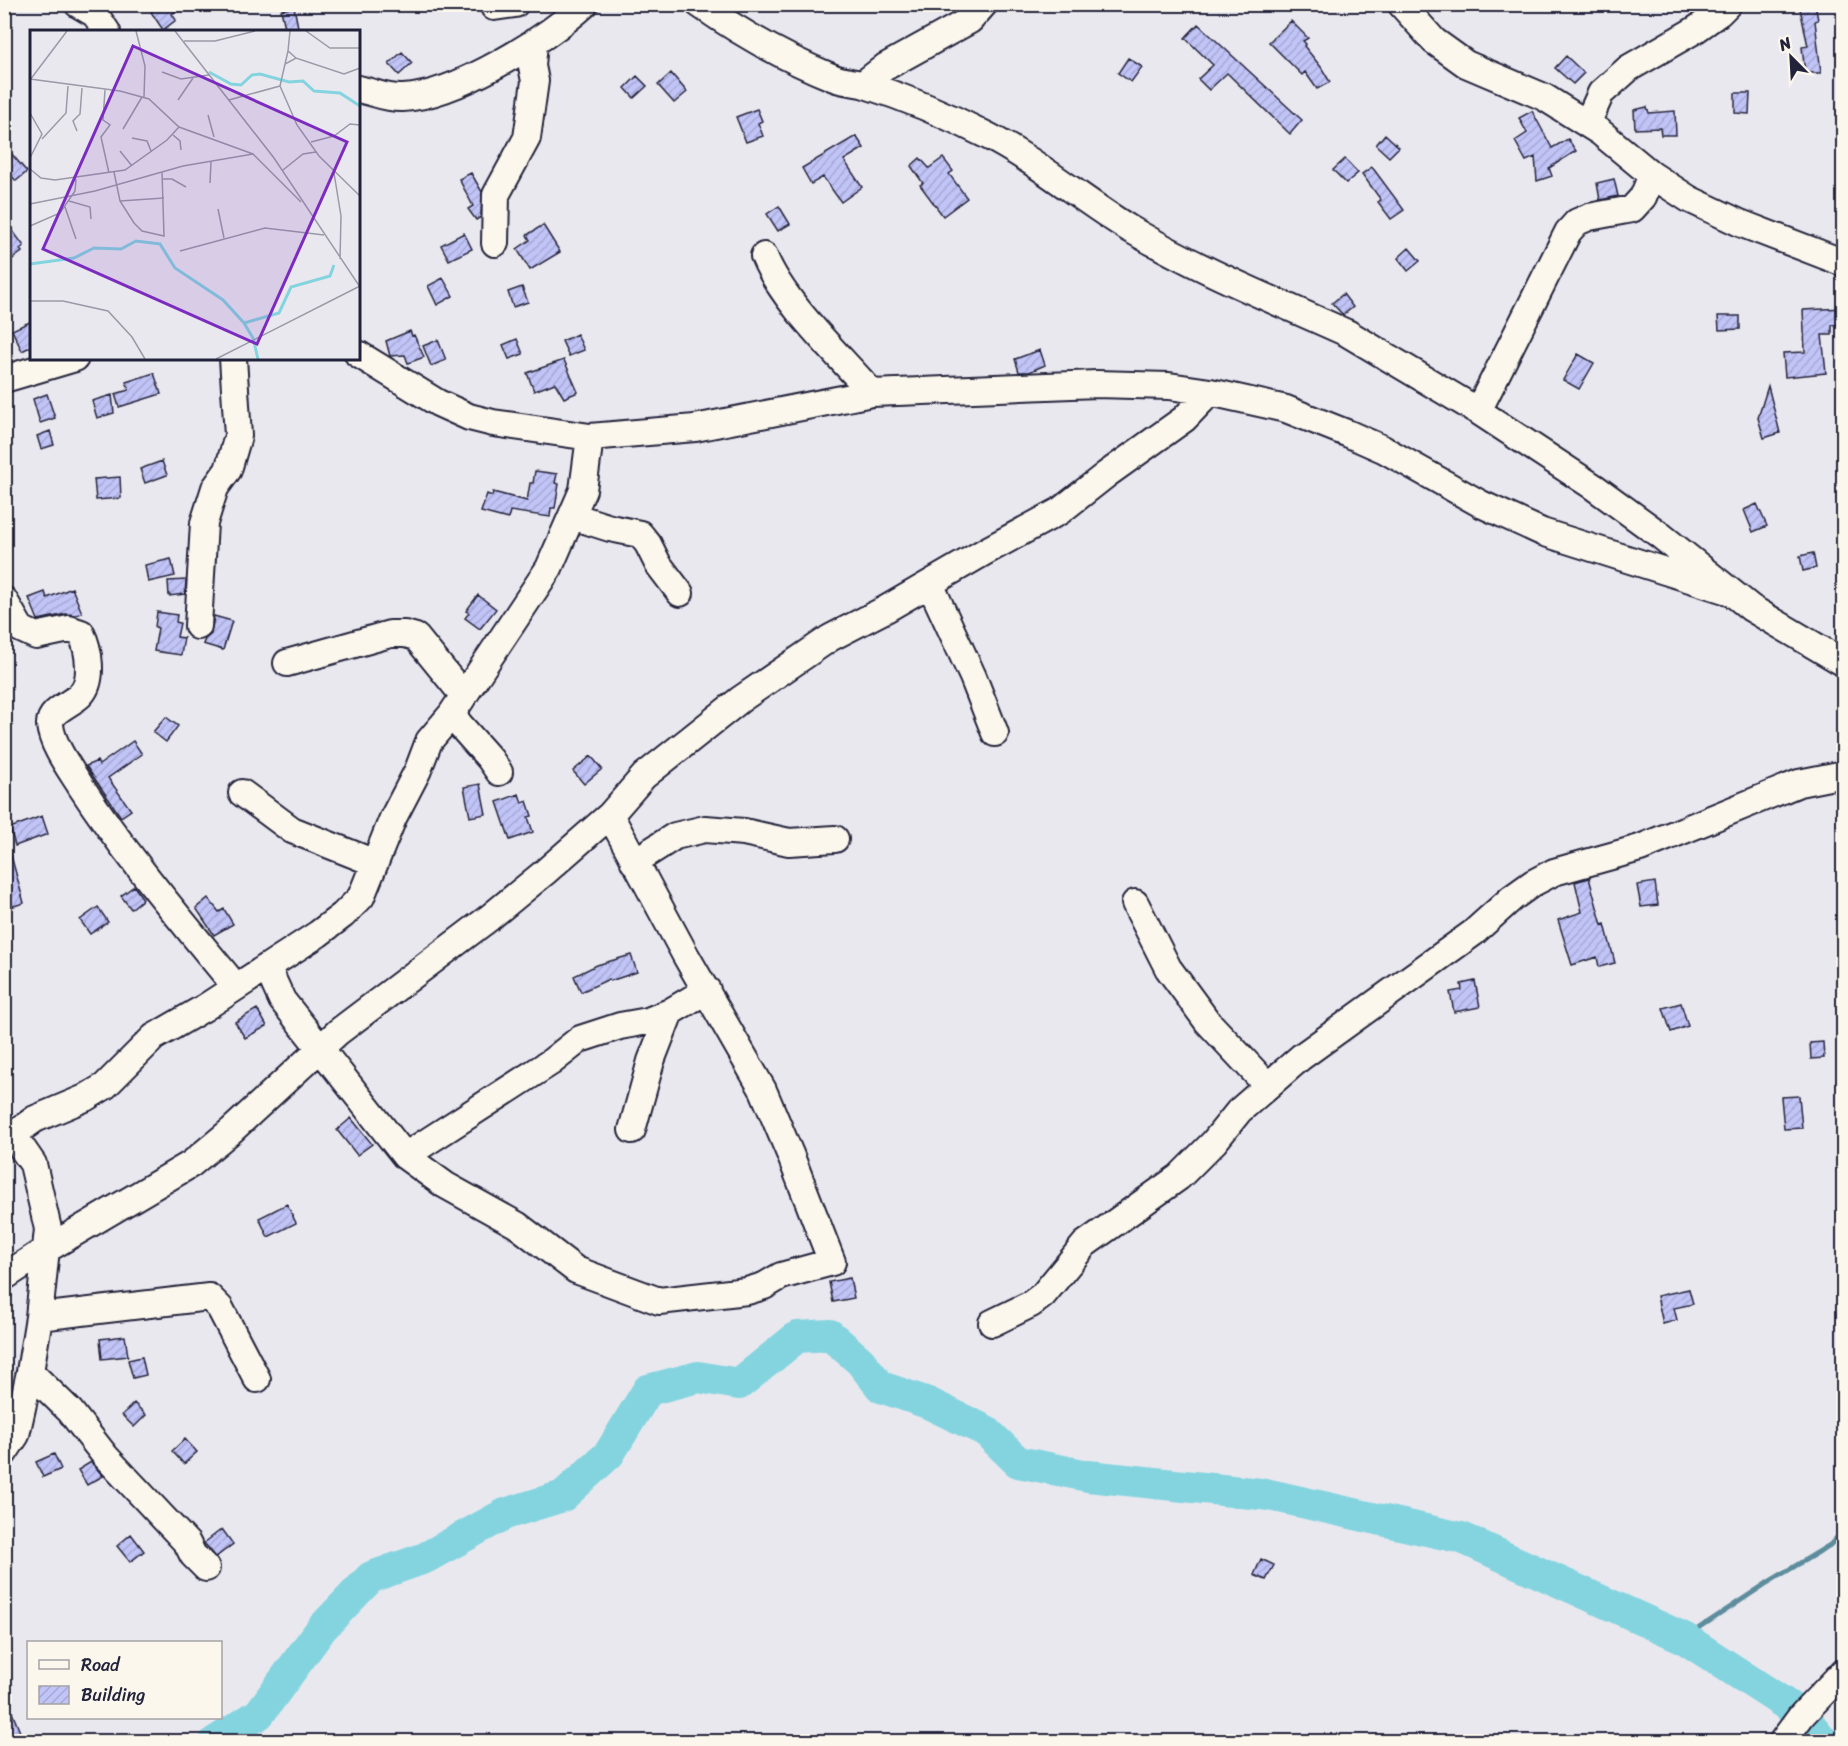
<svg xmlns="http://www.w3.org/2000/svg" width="1848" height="1746" viewBox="0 0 1848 1746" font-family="Sriracha,sans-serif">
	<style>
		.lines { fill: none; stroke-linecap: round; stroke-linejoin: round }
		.stream { stroke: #5d8d9d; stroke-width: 5 }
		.river { stroke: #84d4df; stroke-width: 32 }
		.building { fill: url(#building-hatch); stroke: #22223b; stroke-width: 1.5 }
		.minor-casing { stroke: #22223b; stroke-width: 30 }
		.minor { stroke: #fbf7ec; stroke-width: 26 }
		.inset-river { fill: none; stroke: #84d4df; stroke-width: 3 }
		.inset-road { fill: none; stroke: #9a99a7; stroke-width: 1.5 }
		.view { fill: #7b2cbf; fill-opacity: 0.15; stroke: #7b2cbf; stroke-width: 3 }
		.inset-edge { fill: none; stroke: #22223b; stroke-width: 3 }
	</style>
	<defs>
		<pattern id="building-hatch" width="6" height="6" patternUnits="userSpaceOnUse" patternTransform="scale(1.5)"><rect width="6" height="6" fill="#c1c4f6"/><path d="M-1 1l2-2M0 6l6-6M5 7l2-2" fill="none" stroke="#a6a8d4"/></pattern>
	</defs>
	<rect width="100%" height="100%" fill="#eae8ef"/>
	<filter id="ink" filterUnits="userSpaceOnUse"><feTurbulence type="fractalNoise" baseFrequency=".0167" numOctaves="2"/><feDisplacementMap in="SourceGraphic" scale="12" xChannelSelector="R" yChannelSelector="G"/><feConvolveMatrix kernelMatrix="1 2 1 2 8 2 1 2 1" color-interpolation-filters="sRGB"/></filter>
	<g filter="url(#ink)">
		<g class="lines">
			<path class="stream" d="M1684 1638 1767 1583 1830 1545 1844 1530"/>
			<path class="river" d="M215 1742 259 1714 322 1628 371 1577 425 1558 505 1514 563 1496 609 1454 648 1390 698 1377 739 1384 797 1337 830 1335 860 1361 881 1387 928 1403 986 1431 1018 1462 1088 1476 1270 1495 1462 1538 1684 1638 1802 1715 1824 1742"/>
		</g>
		<path class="building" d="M162 4H186L172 14 176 20 163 30 151 12Z
			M1799 4H1815L1818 20 1815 21 1821 73H1805L1802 47 1808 46Z
			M294 7 299 32H286L281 10Z
			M1291 21 1308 38 1303 41 1306 44 1304 46 1321 67 1330 82 1317 89 1305 72 1302 75 1269 42Z
			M1198 24 1302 120 1290 134 1227 73 1209 90 1198 79 1213 65 1185 38Z
			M402 52 412 63 399 75 389 64Z
			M1566 56 1584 73 1573 84 1555 68Z
			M1128 58 1142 67 1131 82 1118 73Z
			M671 73 687 92 674 103 658 85Z
			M637 76 647 86 634 98 625 88Z
			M1735 93H1750L1749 114 1735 113Z
			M1647 107 1649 113 1675 111 1676 135H1661L1660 128 1635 129 1634 110Z
			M757 109 762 121 758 123 763 136 746 142 736 117Z
			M1532 111 1552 148 1568 139 1576 151 1549 168 1552 176 1537 181 1535 157 1526 161 1515 141 1527 133 1519 118Z
			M1385 134 1399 147 1389 157 1376 145Z
			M856 136 864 148 844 160 862 187 841 202 823 177 811 184 802 168Z
			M4 145 27 172 16 181 4 167Z
			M920 158 929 168 943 158 953 171 949 174 967 198 943 216 920 185 923 183 911 166Z
			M1345 159 1358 173 1346 183 1333 170Z
			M1372 167 1404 210 1391 219 1378 202 1381 200 1362 174Z
			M471 173 482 192 481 217 476 220 468 209 473 206 459 179Z
			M1614 179 1618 196 1600 200 1597 183Z
			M779 206 790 224 778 231 767 214Z
			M4 219 24 246 20 249 22 252 4 265Z
			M543 225 560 252 530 270 517 249 530 240 527 235Z
			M464 233 472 249 449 260 441 245Z
			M1409 248 1420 261 1408 271 1398 258Z
			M443 278 453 296 437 305 428 286Z
			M522 287 528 302 513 307 508 292Z
			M1343 294 1353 307 1343 315 1332 303Z
			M1844 308V324L1832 325V335H1822L1826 373 1785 377 1783 353 1805 352 1803 310Z
			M1718 316H1740V329L1719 330Z
			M32 321V346L22 351 12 330Z
			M410 331 412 336 414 335 424 357 408 363 405 355 390 356 386 341Z
			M577 334 584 350 569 356 562 341Z
			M517 339 523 354 509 359 503 345Z
			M438 340 446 360 431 366 423 346Z
			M1040 350 1045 365 1029 372H1019L1015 359Z
			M1578 354 1594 363 1579 389 1563 380Z
			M564 360 578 392 564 398 555 383 534 391 527 373Z
			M154 373 161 394 119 407 115 394 129 390 126 382Z
			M1768 386 1780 433 1764 438 1758 418Z
			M47 394 55 418 40 423 33 399Z
			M112 395 114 413 97 418 92 401Z
			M50 431 54 445 41 449 37 436Z
			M162 461 167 475 145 483 140 469Z
			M535 471 557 474 555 483 559 484 555 508H551L550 517 510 511 508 519 481 512 487 494 492 496 493 492 527 501 530 483H533Z
			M120 477 121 498 96 500 94 479Z
			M1757 504 1767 526 1753 532 1744 510Z
			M1813 553 1816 568 1803 571 1800 556Z
			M171 559 175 576 148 582 145 565Z
			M186 580 185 594 169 596 168 581Z
			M72 588 82 613 76 615 66 614 38 620 29 598 45 592 47 598Z
			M478 595 496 609 480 629 465 618 469 613 466 611Z
			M157 612 177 615 176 622 180 623 177 637 184 638 181 655 154 651 158 628 155 627Z
			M214 616 232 621 223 650 203 644 205 639 211 634Z
			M166 717 178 726 166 742 153 732Z
			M133 741 142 754 108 778 131 810 121 817 86 766 97 761 99 765Z
			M591 756 602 769 584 784 573 771Z
			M480 784 486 814 470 817 464 787Z
			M519 794 522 803 527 801 532 816 528 817 533 832 510 840 497 802Z
			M42 816 48 834 15 846 10 828Z
			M4 848H9L24 903 7 908 4 898Z
			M1589 878 1602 925 1605 924 1615 963 1599 967 1597 957 1572 965 1558 920 1582 912 1575 882Z
			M1655 882 1658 905 1641 907 1637 885Z
			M134 886 143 899 131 909 121 896Z
			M208 898 219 912 224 909 233 924 214 935 196 908Z
			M98 907 108 922 90 934 80 920Z
			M631 955 637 972 610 981 609 979 581 992 574 976 597 965Z
			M1475 981 1480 1007 1454 1012 1450 992 1462 990 1461 984Z
			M1681 1003 1688 1026 1671 1032 1663 1008Z
			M257 1009 267 1026 245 1038 235 1022Z
			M1823 1042 1824 1058 1811 1059 1810 1043Z
			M1799 1096 1802 1128 1784 1129 1781 1097Z
			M351 1118 372 1144 357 1155 337 1130Z
			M287 1204 296 1223 268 1237 259 1218Z
			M850 1278 854 1298 833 1302 829 1282Z
			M1689 1289 1693 1304 1674 1308 1677 1320 1663 1324 1657 1296Z
			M125 1336 128 1356 102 1359 100 1339Z
			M142 1357 146 1375 133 1378 128 1360Z
			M134 1403 146 1415 134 1427 122 1415Z
			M185 1439 197 1452 184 1464 172 1451Z
			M54 1454 61 1469 43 1477 36 1462Z
			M91 1462 103 1476 87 1485 78 1470Z
			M222 1529 233 1544 216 1557 204 1543Z
			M131 1534 144 1551 130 1562 117 1546Z
			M1261 1559 1274 1565 1266 1580 1254 1575Z
			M5 1695 24 1742H4Z"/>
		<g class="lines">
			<defs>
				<path id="minor" d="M78 4 95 14 107 32
					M699 4C742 34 786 59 834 78 844 82 855 82 865 85 907 98 947 115 986 135 1037 161 1082 200 1130 229 1199 270 1274 300 1347 333L1478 411 1594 487 1660 535 1751 608 1844 663
					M1401 4 1434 41 1466 64 1544 97 1600 132 1652 175 1689 199 1740 223 1844 263
					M494 7 515 4
					M863 84 885 67 970 20 984 4
					M358 89C374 92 387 99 403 98 456 96 546 39 585 4
					M1587 124 1601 93 1629 68 1695 30 1719 13 1728 4
					M495 243 496 195 527 138 535 81 532 66 534 42
					M764 256C783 303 838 354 872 393
					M358 354 438 403 469 417 493 423 590 437 695 428 872 393 1097 384 1169 386 1210 392 1286 409 1349 434 1383 449 1481 504 1542 532 1728 591
					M4 379 75 358
					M1478 411 1568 232 1577 222 1589 217 1632 209 1643 197 1652 175
					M572 516 610 528 640 534 648 544 658 564 680 593
					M930 584 973 677 995 733
					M4 600 21 629 36 636 69 629 81 633C89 649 94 680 81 694 74 703 49 710 50 725 52 745 70 769 80 785 127 857 182 921 236 987
					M198 626 204 523 215 488 228 470 238 436 233 358
					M287 663 390 634H405L416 637 464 696
					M451 715 490 759 499 772
					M242 793 292 830 375 863
					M634 862 675 836 705 829 744 832 789 842 835 839
					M1135 903 1168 968 1207 1021 1267 1085
					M267 967 282 1000 405 1156 445 1185 517 1225 576 1270 659 1301 747 1291 764 1286 781 1276 832 1262 790 1154 763 1090 686 956 610 815
					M632 1130 651 1061 670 1012
					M4 1141 35 1119 85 1098 105 1086 154 1037 204 1008 318 934 343 915 361 897 393 818 418 770 429 741 451 715 549 568 583 490 590 437
					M405 1156 551 1062 580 1039 620 1026 648 1021 670 1012 707 990
					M4 1277 47 1249 191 1164 232 1130 338 1032 489 918 545 872 610 815 644 776 741 699 830 638 886 609 986 551 1060 511 1107 474 1184 419 1210 392
					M39 1317 209 1297 220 1308 257 1379
					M992 1323 1031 1304 1043 1295 1085 1244 1179 1177 1214 1142 1239 1111 1301 1057 1473 933 1512 898 1533 883 1554 872 1640 848 1799 783 1844 774
					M30 1372 70 1411 106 1457 187 1543 193 1555 206 1568
					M4 1453 16 1435 30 1372 39 1317 48 1229 33 1164 13 1135
					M1782 1742 1802 1715 1844 1671"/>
			</defs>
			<use href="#minor" class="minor-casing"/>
			<use href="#minor" class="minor"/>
		</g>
	</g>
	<g transform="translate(30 30)">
		<rect width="330" height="330" fill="#eae8ef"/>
		<path class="inset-river" d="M179 42 201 54 211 55 222 45 230 44 259 52 273 51 284 61 310 63 330 76M0 234 44 228 64 218 91 219 106 211 130 214 145 238 193 270 214 293 223 308 228 329M214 293 249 283 261 257 300 246 304 235"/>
		<path class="inset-road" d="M106 1 115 36 114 67M145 1 244 128 330 257M276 1 300 18H330M154 11H185L225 1M258 21 260 1M255 34 258 21 266 28M330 38 314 44 266 28 255 34 250 56 267 95 289 126 330 166M132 42 151 49 179 45M0 49 90 61 119 69 149 97 223 124 271 172M0 50 37 1M75 60 73 90 80 95 71 107 79 143M148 70 163 48M199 70 250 56M0 83 12 104 0 128M178 85 184 107M93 99 112 67M47 101 43 91 50 84 52 58M143 105 150 111 151 120M102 108 117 111 121 121M12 109 36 83 38 56M281 112 304 106 320 94 330 95M90 121 102 136M0 139 11 148 25 150 95 140 137 110 149 97M253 140 273 124 286 122M84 142 90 171 104 193 112 201 134 206 132 142M304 143 311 186 310 229M132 149H142L156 157M180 153 181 132M39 171 60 177 61 189M90 171 134 168M0 174 65 161 153 136 223 124M35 177 46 209M188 179 194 208M0 196 30 183 45 161 46 149M150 221 235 198 294 205M0 271H33L78 281 102 307 115 329M186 329 330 256"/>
		<path class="view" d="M103 16 317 112 227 314 13 219Z"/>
		<rect width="330" height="330" class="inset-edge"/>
	</g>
	<rect width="1848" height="1746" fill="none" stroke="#fbf7ec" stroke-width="24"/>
	<rect x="12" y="12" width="1824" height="1722" fill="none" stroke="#22223b" stroke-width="2" filter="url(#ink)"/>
	<rect x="27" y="1641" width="195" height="78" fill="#fbf7ec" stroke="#a4a2a5" stroke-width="1.5"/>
	<rect x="39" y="1660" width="30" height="9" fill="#fbf7ec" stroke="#a4a2a5" stroke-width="1.5"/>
	<text x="81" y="1671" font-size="18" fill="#22223b">Road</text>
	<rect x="39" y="1686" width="30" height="18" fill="url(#building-hatch)" stroke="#a4a2a5" stroke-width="1.5"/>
	<text x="81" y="1701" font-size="18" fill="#22223b">Building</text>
	<g transform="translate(1791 57) rotate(336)" stroke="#fbf7ec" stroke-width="4.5" paint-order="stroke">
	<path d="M0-4.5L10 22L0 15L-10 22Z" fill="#22223b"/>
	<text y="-9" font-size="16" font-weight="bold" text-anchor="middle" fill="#22223b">N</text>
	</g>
</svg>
